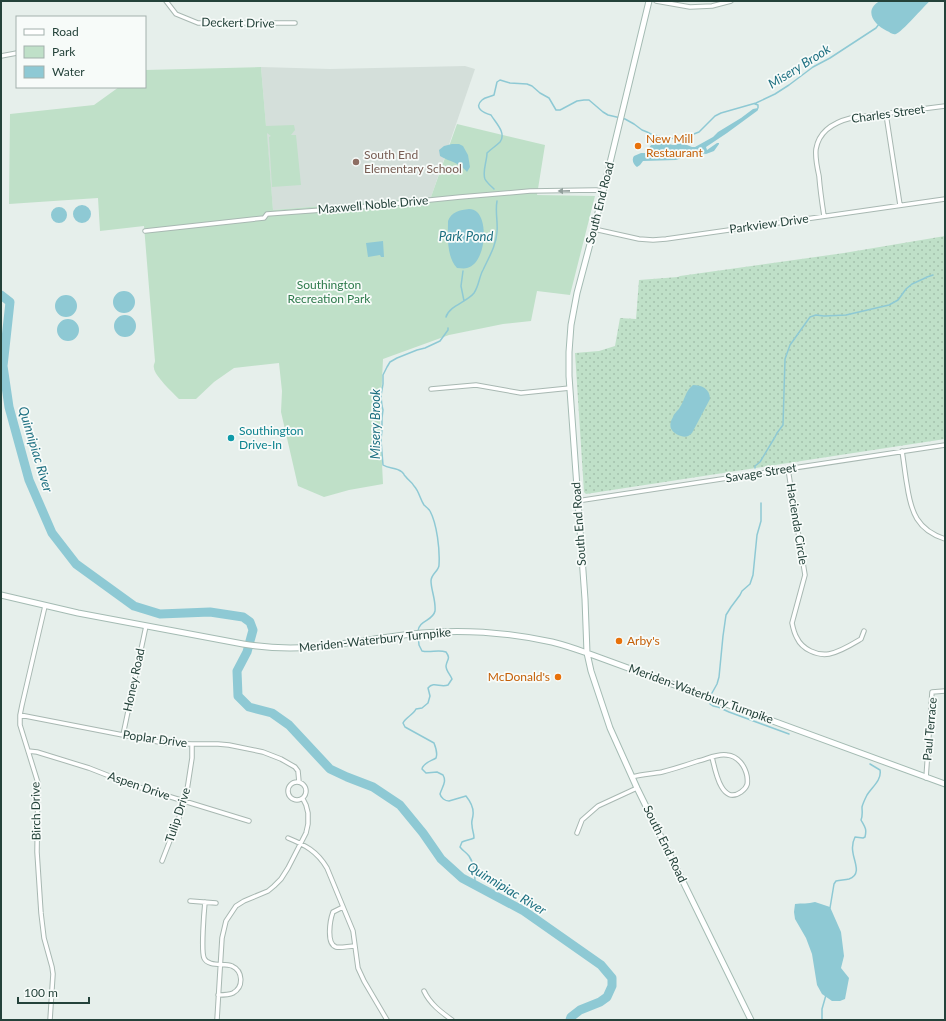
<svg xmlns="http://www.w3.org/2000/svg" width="946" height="1021" viewBox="0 0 946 1021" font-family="Lato,sans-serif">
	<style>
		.built { fill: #d4dfda }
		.grass { fill: url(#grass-dots) }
		.park { fill: #bfe0c8 }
		.water { fill: #8ec9d4 }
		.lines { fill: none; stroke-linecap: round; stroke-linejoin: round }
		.stream { stroke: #8ec9d4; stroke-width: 1.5 }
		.river { stroke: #8ec9d4; stroke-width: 9 }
		.street-casing { stroke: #a8b8b2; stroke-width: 5.5 }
		.secondary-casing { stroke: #a4bbb3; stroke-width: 7 }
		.street { stroke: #fff; stroke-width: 3.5 }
		.secondary { stroke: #fff; stroke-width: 5 }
		.oneway { fill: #92a09c }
		.food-dot { fill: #e8710a; stroke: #f7fbf9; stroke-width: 1.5 }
		.education-dot { fill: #8d6e63; stroke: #f7fbf9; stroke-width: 1.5 }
		.culture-dot { fill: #0f9aa8; stroke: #f7fbf9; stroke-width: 1.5 }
		.labels { text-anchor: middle; stroke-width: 3.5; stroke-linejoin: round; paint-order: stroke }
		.street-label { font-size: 12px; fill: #24423a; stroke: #f7fbf9 }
		.food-label { font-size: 12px; fill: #c56008; stroke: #f7fbf9; text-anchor: start }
		.education-label { font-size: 12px; fill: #785e54; stroke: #f7fbf9; text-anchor: start }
		.park-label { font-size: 12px; fill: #2d7a4b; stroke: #f7fbf9 }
		.culture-label { font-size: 12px; fill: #0d838f; stroke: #f7fbf9; text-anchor: start }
		.water-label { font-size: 13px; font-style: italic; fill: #1c6f80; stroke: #f7fbf9 }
	</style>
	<defs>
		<pattern id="grass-dots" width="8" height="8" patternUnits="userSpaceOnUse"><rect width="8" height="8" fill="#bfe0c8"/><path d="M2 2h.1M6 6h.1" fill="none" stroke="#a4c1ad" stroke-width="1.8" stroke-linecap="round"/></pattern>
	</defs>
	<rect width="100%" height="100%" fill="#e6efeb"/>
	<path class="built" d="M465 66 475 69 431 197 273 210 261 67 330 69Z"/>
	<path class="grass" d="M945 236V439L586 494 584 492 575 353 599 351 615 346 620 318 636 319 639 280 678 277 680 276 844 253Z"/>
	<path class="park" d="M261 67 266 126 294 125 295 130 291 135H289H296L301 185 272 187 269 137 271 136 267 133 273 210 431 197 457 124 545 145 537 195 595 196 570 295 537 291 531 321 503 324 449 335 383 359 380 422 383 484 349 490 324 497 298 486 281 412 282 391 279 363 234 368 214 382 196 399H179C173 393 154 375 154 368 153 365 155 363 155 361L144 226 100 231 98 198 9 204 10 114 94 105 119 87H145V70Z"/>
	<path class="water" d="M880 1H930C923 7 902 32 896 34 892 35 890 32 887 31 874 25 863 10 880 1Z
		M758 108V110L757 111 727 133 706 147 707 150 717 143H719V144L714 151 706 154 700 153 690 155 676 160 643 161 640 165 637 167C634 165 631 160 634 156L641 153H645L646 158H648L649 148 651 145 665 143 673 145 682 143 692 147H695L713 137 718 132 741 118 753 109Z
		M452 144H459L463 146 468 155 470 167 467 172C459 162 450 162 440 156L439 150 444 146Z
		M73 214a9 9 0 1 1 18 0a9 9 0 1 1-18 0Z
		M51 215a8 8 0 1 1 16 0a8 8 0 1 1-16 0Z
		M469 209C472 209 475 210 477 212 489 223 485 264 467 268 464 269 460 268 457 268 446 256 448 236 448 221 451 212 460 210 469 209Z
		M383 241 384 257H381L380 255 368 257 366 243Z
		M113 302a11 11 0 1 1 22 0a11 11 0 1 1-22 0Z
		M55 306a11 11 0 1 1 22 0a11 11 0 1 1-22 0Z
		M114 326a11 11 0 1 1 22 0a11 11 0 1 1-22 0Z
		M57 330a11 11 0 1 1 22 0a11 11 0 1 1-22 0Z
		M693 385C702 385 710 389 710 399L692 433C689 436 686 438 681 436 672 433 667 427 673 417 674 413 678 411 680 407 685 400 685 391 693 385Z
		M815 902 830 907 841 932 844 956 841 968 849 978 845 999 840 1001H832L822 994 817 985 812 954 806 938 795 919 794 912 795 904C802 903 808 904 815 902Z"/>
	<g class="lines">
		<path class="stream" d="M755 104 758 105V108
			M494 189C491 186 487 183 485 179 482 172 487 161 487 153 491 149 496 146 500 142 507 133 495 122 491 115 484 113 473 108 482 100 485 97 490 97 494 95L497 82 500 80 510 83 527 84 532 86 540 93 549 98 556 110H560L562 109 577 101 584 100H589L603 112 608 115 625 119 634 124 642 130 647 132 653 135 676 139 686 137 699 132 715 116 721 113 756 103 775 94 789 85 813 67 830 58 876 28 879 24
			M463 271 461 286 464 301
			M446 317C449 306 467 302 474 293 479 286 479 277 483 270 489 257 496 246 497 232 498 221 495 212 497 201
			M755 468V466L760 462 775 437 777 433 783 425 785 359 790 345 810 317 816 315 824 316 846 315 889 305 898 300 906 289 912 284 923 279 927 277 933 275
			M418 631C419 620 433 621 435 611 436 600 431 590 431 581 431 574 439 571 439 565 440 550 437 524 430 511 429 509 426 507 424 505 420 499 419 491 414 486 412 482 408 480 406 477 402 473 406 476 402 472 396 467 389 469 383 465L381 440 382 430V418L383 410 382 406 381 396 383 384V375L387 367 390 362 397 358 417 350 425 348 440 341 448 330V328
			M418 635 419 645 422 651C431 653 438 649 446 652 451 659 447 659 446 666 446 671 450 674 452 679L448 685C440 688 434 681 428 688L430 696 428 703 422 708 416 709C413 715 406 717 403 723L405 727 434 743C436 748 438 753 436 758 431 761 423 763 422 769L426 773 437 772 443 775C447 782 442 787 440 794 441 798 445 801 449 801L466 796C470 801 474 808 473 815 473 818 471 821 472 825 472 830 474 833 474 838 470 840 466 840 462 842L460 847C463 851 466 852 469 856 475 865 475 875 475 885
			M712 693 717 684 719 677 723 636 726 615 731 607 740 595 742 591 750 584 753 575 757 535 761 521V503
			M710 704 713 706 718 707 729 712 789 734
			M830 908 834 884 836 881C841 880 845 880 849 879 862 875 854 861 853 853 852 848 853 841 855 837L863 838 865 837C867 829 865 827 861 820 863 815 862 812 862 807 863 803 865 799 867 795 872 787 882 780 880 770L870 764
			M822 1020V1009L826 995"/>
		<path class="river" d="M1 295 10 302 3 366 9 407 29 480 52 533 76 564 134 606 160 614 210 612 243 617 250 622 253 630 247 652 237 671 238 696 249 707 272 713 289 725 330 769 347 777 373 787 400 805 423 833 441 859 462 878 524 911 601 965 612 978V986L607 997 600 1002 580 1010 571 1017 570 1020"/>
		<defs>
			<path id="street" d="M166 1 176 14 198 23H295
				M656 1 690 7 712 6 731 1
				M1 56 17 53
				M886 114 900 205
				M824 216C822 203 820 189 819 176 817 167 815 157 816 149 819 131 835 122 851 118L945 106
				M594 229 639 239 653 240 666 239 945 199
				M145 231 264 218 267 214 350 208 460 197 530 191 596 190 603 191
				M431 389 476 385 521 393 570 388
				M902 451C904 463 905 474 907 485 911 512 917 530 945 539
				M788 469 805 575 792 623C793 628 794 633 797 638 802 649 817 656 829 654 840 652 851 645 861 639L864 631
				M577 501 945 445
				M45 606 22 705 20 715V725L38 783 37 852 41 913 44 938 52 967 53 974 50 1020
				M20 715 164 743 192 744H218L229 745 263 752 281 759 295 767 298 771 299 782
				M123 735 146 626
				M28 751 37 752 89 768 135 786 249 821
				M632 777C643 774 652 774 662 772 674 769 686 765 698 761 707 759 718 753 727 755 738 756 745 766 747 776 748 783 748 787 741 792 721 806 715 769 712 757
				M926 778 932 692 945 691
				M288 791a9 9 0 1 1 18 0a9 9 0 1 1-18 0Z
				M577 833 582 820 598 806 637 788
				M288 838C305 845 317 851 327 868L353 931 358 968 364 981 387 1020
				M162 861 185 802 188 784 192 758V744
				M190 901 216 903
				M205 902C204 912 201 951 204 958 208 967 224 963 232 966 243 971 244 987 233 993 229 995 224 995 218 995
				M343 907 333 912C330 920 326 944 336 947 341 948 349 946 355 946
				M424 991C430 1004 441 1012 452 1020
				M217 1020 222 938 226 921 236 906 244 901 268 891 274 886 281 879 288 868 306 833 308 824V813L306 805 303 799"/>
			<path id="secondary" d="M649 1 594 229 577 293 571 325 569 352V376L585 599 587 653 591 671 610 728 637 788 751 1020
				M1 595 78 613 243 644C267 648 290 649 313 647 350 644 386 636 422 633 465 629 510 633 552 642 564 645 576 649 587 653L945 784"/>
		</defs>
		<use href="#street" class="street-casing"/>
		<use href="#secondary" class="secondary-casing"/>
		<use href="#street" class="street"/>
		<use href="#secondary" class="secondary"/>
	</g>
	<defs><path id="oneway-solid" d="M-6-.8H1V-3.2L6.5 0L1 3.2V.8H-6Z"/></defs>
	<use class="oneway" href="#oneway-solid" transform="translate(564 191) rotate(179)"/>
	<g class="food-dot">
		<circle cx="638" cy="146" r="4"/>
		<circle cx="619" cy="641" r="4"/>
		<circle cx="558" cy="677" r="4"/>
	</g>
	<circle class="education-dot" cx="356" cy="162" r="4"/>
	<circle class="culture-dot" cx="231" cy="438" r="4"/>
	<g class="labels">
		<g class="street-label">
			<text transform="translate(238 23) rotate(1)" y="4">Deckert Drive</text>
			<text transform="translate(888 114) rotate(-8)" y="4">Charles Street</text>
			<text transform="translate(600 203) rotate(-76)" y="4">South End Road</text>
			<text transform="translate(373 205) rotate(-5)" y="4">Maxwell Noble Drive</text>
			<text transform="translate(769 224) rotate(-8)" y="4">Parkview Drive</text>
			<text transform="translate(761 473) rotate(-9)" y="4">Savage Street</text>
			<text transform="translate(579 524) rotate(-94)" y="4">South End Road</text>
			<text transform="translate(797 524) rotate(81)" y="4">Hacienda Circle</text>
			<text transform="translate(375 640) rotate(-6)" y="4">Meriden-Waterbury Turnpike</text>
			<text transform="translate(134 680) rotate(-78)" y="4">Honey Road</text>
			<text transform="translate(701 694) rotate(20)" y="4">Meriden-Waterbury Turnpike</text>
			<text transform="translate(930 729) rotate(-85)" y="4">Paul Terrace</text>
			<text transform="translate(155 739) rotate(8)" y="4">Poplar Drive</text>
			<text transform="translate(139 786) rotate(19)" y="4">Aspen Drive</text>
			<text transform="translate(36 811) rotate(-91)" y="4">Birch Drive</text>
			<text transform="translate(178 815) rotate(-72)" y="4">Tulip Drive</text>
			<text transform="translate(665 844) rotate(64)" y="4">South End Road</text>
		</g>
		<g class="food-label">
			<text x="646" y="143">New Mill<tspan x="646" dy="14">Restaurant</tspan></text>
			<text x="627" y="645">Arby's</text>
			<text x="550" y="681" text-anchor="end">McDonald's</text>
		</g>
		<g class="education-label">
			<text x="364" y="159">South End<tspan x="364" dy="14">Elementary School</tspan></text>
		</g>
		<g class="park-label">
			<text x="329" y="289">Southington<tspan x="329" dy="14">Recreation Park</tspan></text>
		</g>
		<g class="culture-label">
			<text x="239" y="435">Southington<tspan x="239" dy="14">Drive-In</tspan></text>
		</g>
		<g class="water-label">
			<text transform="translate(799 66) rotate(-32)" y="5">Misery Brook</text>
			<text x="466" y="241">Park Pond</text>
			<text transform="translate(375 424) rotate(-90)" y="5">Misery Brook</text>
			<text transform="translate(36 449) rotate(73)" y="5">Quinnipiac River</text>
			<text transform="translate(507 888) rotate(31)" y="5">Quinnipiac River</text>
		</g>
	</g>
	<rect width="946" height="1021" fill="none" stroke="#24423a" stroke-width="4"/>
	<rect x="16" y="16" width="130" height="72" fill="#f7fbf9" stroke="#a3b1ad"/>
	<rect x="24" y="29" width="20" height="6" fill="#ffffff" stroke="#a3b1ad"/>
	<text x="52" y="36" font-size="12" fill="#24423a">Road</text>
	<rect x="24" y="46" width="20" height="12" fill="#bfe0c8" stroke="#a3b1ad"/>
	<text x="52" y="56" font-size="12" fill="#24423a">Park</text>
	<rect x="24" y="66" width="20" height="12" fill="#8ec9d4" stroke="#a3b1ad"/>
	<text x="52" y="76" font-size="12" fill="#24423a">Water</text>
	<path d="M18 997v6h71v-6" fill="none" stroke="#24423a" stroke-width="2"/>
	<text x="24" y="997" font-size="12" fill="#24423a" stroke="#f7fbf9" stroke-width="3" paint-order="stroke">100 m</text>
</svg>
